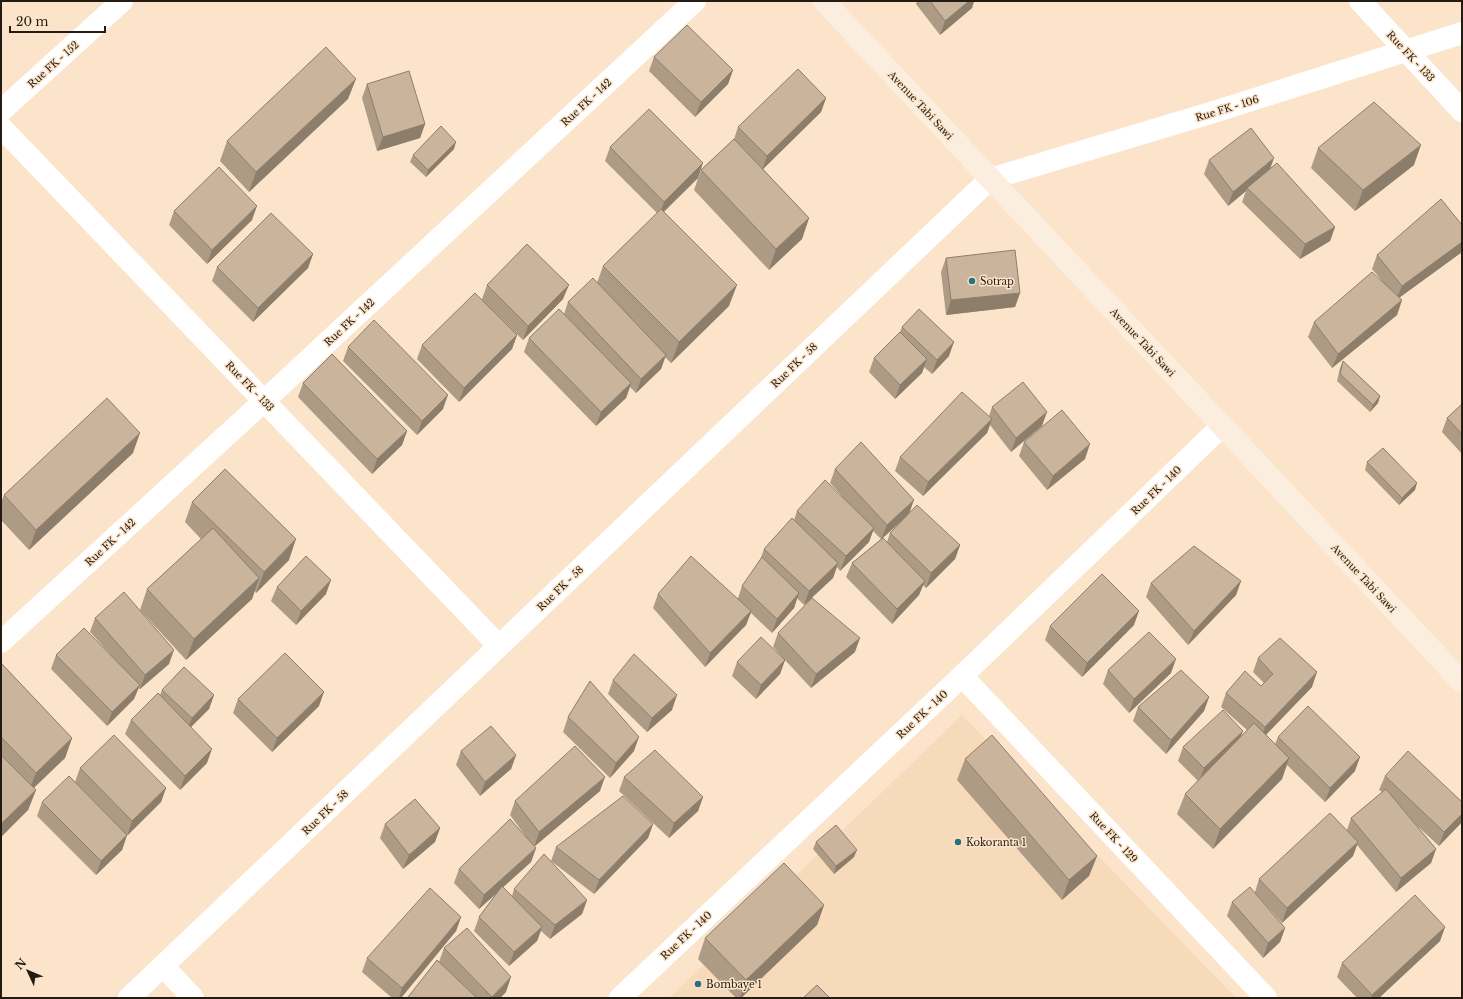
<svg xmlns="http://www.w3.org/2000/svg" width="1463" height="999" viewBox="0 0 1463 999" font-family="'Libre Baskerville',serif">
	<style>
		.built { fill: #f7daba }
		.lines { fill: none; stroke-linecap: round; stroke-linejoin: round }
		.street { stroke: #fff; stroke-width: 22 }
		.secondary { stroke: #fceedf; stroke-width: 22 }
		.wall { fill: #ae9b85; fill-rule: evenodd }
		.shaded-wall { fill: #8d7e6c }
		.building { fill: #cab49b; stroke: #8d7e6c }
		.poi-dot { fill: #29717d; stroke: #fce4cb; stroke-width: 1.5 }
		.labels { text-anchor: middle; stroke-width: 3; stroke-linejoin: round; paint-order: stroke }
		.street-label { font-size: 10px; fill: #241c13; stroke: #fce4cb }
		.poi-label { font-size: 10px; fill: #241c13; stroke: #fce4cb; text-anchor: start }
	</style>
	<rect width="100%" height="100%" fill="#fce4cb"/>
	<path class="built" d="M962 715 1236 998H669Z"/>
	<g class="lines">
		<path class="street" d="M1360 1 1462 111
			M1 111 122 1
			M1 127 499 646
			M1 642 264 401 695 1
			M962 676 1266 998
			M163 966 193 998
			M129 998 990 179 1217 111 1462 33
			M620 998 962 676 1222 426"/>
		<path class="secondary" d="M824 1 1462 682"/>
	</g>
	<path class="wall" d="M917 1H974L972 8 940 35 916 4Z
		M654 57 733 70 728 84 695 117 649 71Z
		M367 84 425 124 420 138 377 151 362 98Z
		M826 98 821 112 763 169 809 218 802 239 769 270 694 190 701 170 734 139 738 127Z
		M348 99 249 192 220 161 227 141Z
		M610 147 698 178 664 212 729 306 671 363 665 357 661 369 636 393 630 387 626 398 596 426 524 352 529 338 564 314 568 302 597 283 603 266 657 213 605 161Z
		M1318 148 1414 165 1355 211 1311 168Z
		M454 149 426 177 410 162 413 155Z
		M1209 160 1270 169 1335 227 1330 241 1300 259 1242 202 1246 191 1228 206 1204 174Z
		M174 211 252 220 207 264 169 225Z
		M1462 252 1399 298 1402 300 1397 315 1332 368 1308 337 1314 322 1382 281 1372 269 1377 255Z
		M313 254 308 268 253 322 212 281 217 267Z
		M946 258 1020 293 1015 307 946 315 941 272Z
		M487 285 563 299 523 340 486 304 517 335 512 349 459 402 417 359 422 345 482 299Z
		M902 327 949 356 932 374 924 367 922 373 895 399 869 372 874 358 900 332Z
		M348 347 443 409 417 435 343 361Z
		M1343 361 1380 396 1378 403 1370 412 1337 381 1340 368Z
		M303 383 407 431 402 445 372 474 298 397Z
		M1462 404V454L1442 432 1447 418Z
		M992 407 1047 412 1011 452 990 425 987 433 923 496 895 471 900 457 989 416Z
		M1024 442 1085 459 1047 490 1019 456Z
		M133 453 29 550 1 520V502L4 495Z
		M1367 462 1415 490 1399 505 1365 470Z
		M835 469 909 513 960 545 955 559 926 588 923 585 919 595 892 624 846 577 852 563 881 539 873 531 869 542 840 571 837 567 833 578 804 605 797 598 794 608 772 633 751 613 746 625 705 667 653 608 658 594 738 598 742 586 760 560 764 549 794 520 797 511 842 496 830 483ZM905 518 890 533 887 542 883 538Z
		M192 502 289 560 256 593 255 591 252 599 186 660 140 610 147 589 201 539 185 522Z
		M1241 581 1236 595 1188 645 1146 597 1151 583Z
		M277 587 326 594 296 625 271 601Z
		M95 618 169 664 140 689 138 688 134 699 107 726 51 669 56 655 110 654 90 632Z
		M1134 625 1082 677 1045 640 1050 626Z
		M778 633 855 652 811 688 785 660 780 674 756 699 732 676 737 662 783 658 773 647Z
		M1258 658 1312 687 1266 735 1275 744 1278 737 1355 771 1325 802 1287 765 1282 779 1213 849 1177 814 1185 794 1198 781 1178 761 1183 747 1241 736 1247 730 1221 707 1226 693 1261 686 1264 683 1253 672Z
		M1 663 72 738 65 758 34 788 36 790 28 810 1 837Z
		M1108 670 1171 673 1129 713 1103 684Z
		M613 680 672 710 647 732 608 694Z
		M162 690 214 695 209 709 191 727 207 763 180 790 125 734 131 720 160 695Z
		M1209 697 1204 711 1166 754 1133 721 1138 707Z
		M238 699 319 706 272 752 233 713Z
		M568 717 634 751 610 778 563 732Z
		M461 751 516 755 511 769 480 796 456 765Z
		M965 759 1097 856 1089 876 1062 900 957 780Z
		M80 768 166 788 161 802 127 835 122 850 96 875 37 816 42 802 101 809 75 782Z
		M1385 776 1462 802V822L1439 846 1414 823 1436 849 1431 863 1396 892 1357 845 1353 856 1282 923 1265 904 1285 928 1280 942 1263 958 1227 916 1232 902 1255 892 1259 879 1347 830 1351 818 1382 792 1379 790Z
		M624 777 703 797 698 811 669 838 619 791Z
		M600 791 534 846 536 848 531 862 503 887 512 896 514 889 587 900 582 914 550 939 541 931 537 941 509 966 474 931 479 917 496 894 479 909 454 883 459 869 527 838 510 815 515 801Z
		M385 824 440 828 435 842 403 869 380 838Z
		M653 824 648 838 594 894 551 861 556 847Z
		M816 842 854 857 834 874 813 849Z
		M824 905 817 925 741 998H736L698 959 705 938Z
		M461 917 456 931 401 998H392L362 972 367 958Z
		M1445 927 1440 941 1379 998H1357L1337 977 1342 963Z
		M444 948 506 992 500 998H408L439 962Z"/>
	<path class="shaded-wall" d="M969 1H974L972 8 940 35 945 21Z
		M733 70 728 84 695 117 701 102Z
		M356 79 348 99 249 192 256 172Z
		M826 98 821 112 762 170 767 156Z
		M425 124 420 138 377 151 383 137Z
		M456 142 454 149 426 177 428 170Z
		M1421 145 1414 165 1355 211 1363 190Z
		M1274 158 1269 172 1247 188 1246 191 1228 206 1233 192Z
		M703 163 698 178 659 216 664 202Z
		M257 206 252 220 207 264 212 250Z
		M809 218 802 239 769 270 776 249Z
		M1335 227 1330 241 1300 259 1305 244Z
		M1462 242V252L1396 300 1402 286Z
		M313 254 308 268 253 322 258 308Z
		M569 285 563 299 523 340 528 326Z
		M737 285 729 306 671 363 679 342Z
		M1020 293 1015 307 946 315 951 300Z
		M1402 300 1397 315 1332 368 1338 354Z
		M517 335 512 349 459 402 464 388Z
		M954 342 949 356 932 374 937 360Z
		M666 355 661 369 636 393 641 379Z
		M927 359 922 373 895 399 900 385Z
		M631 383 626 398 596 426 601 412Z
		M448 395 443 409 417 435 422 421Z
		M1380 396 1378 403 1370 412 1373 405Z
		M1047 412 1042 426 1011 452 1016 438Z
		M992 419 987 433 923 496 928 482Z
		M407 431 402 445 372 474 377 459Z
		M140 433 133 453 29 550 36 530Z
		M1090 444 1085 459 1047 490 1053 476Z
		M1417 483 1415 490 1399 505 1402 498Z
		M914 500 909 514 881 539 887 525Z
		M874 528 869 542 840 571 846 556Z
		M296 539 289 560 256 593 264 572Z
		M960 545 955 559 926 588 931 573Z
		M838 563 833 578 804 605 809 591Z
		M259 578 252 599 186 660 194 639Z
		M331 580 326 594 296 625 301 611Z
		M925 581 919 595 892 624 897 609Z
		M1241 581 1236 595 1188 645 1194 631Z
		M799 593 794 608 772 633 777 619Z
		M751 611 746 625 705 667 710 653Z
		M1139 611 1134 625 1082 677 1087 663Z
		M860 638 855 652 811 688 816 674Z
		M174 650 169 664 140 689 145 675Z
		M1176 659 1171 673 1129 713 1134 699Z
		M785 660 780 674 756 699 761 685Z
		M1317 672 1312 687 1260 741 1265 727Z
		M140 685 134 699 107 726 112 712Z
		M324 692 319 706 272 752 277 738Z
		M214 695 209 709 186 732 192 718Z
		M677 695 672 710 647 732 652 718Z
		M1209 697 1204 711 1166 754 1171 740Z
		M1243 731 1238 745 1199 782 1204 768Z
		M639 737 634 751 610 778 616 763Z
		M72 738 65 758 28 793 36 773Z
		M212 749 207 763 180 790 185 776Z
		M516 755 511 769 480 796 485 782Z
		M1360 757 1355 771 1325 802 1330 788Z
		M1289 758 1282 779 1213 849 1220 829Z
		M605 777 600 791 534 847 539 832Z
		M166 788 161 802 127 836 132 821Z
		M36 790 28 810 1 837V824Z
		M703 797 698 811 669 838 674 823Z
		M1462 814V822L1439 846 1444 832Z
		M653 824 648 838 594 894 599 880Z
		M440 828 435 842 403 869 409 855Z
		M127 835 122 850 96 875 101 861Z
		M1358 842 1353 856 1282 923 1287 908Z
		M536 848 531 862 479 909 484 895Z
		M1436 849 1431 863 1396 892 1401 878Z
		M857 850 854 857 834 874 836 866Z
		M1097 856 1089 876 1062 900 1069 880Z
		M587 900 582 914 550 939 555 925Z
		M824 905 817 925 741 998H740L746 980Z
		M461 917 456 931 401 998H399L402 988Z
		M542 927 537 941 509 966 514 952Z
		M1445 927 1440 941 1379 998H1371L1372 995Z
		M1285 928 1280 942 1263 958 1268 943Z
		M511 977 506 992 500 998H492Z"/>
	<path class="building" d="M930 1H969L945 21Z
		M687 25 733 70 701 102 654 57Z
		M326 47 356 79 256 172 227 141Z
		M798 69 826 98 767 156 738 127Z
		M409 71 425 124 383 137 367 84Z
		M1374 102 1421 145 1363 190 1318 148Z
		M649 109 703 163 664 202 610 147Z
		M441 126 456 142 428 170 413 155Z
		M1251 128 1274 158 1233 192 1209 160Z
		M734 139 809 218 776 249 701 170Z
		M1277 163 1335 227 1305 244 1247 188Z
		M219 167 257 206 212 250 174 211Z
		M1441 199 1462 225V242L1402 286 1377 255Z
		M661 209 737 285 679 342 603 266Z
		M271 213 313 254 258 308 217 267Z
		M527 244 569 285 528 326 487 285Z
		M1015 250 1020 293 951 300 946 258Z
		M1372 272 1402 300 1338 354 1314 322Z
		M593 278 666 355 641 379 568 302Z
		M475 293 517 335 464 388 422 345Z
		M559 309 631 383 601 412 529 338Z
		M919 309 954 342 937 360 902 327Z
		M374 320 448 395 422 421 348 347Z
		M900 332 927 359 900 385 874 358Z
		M332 354 407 431 377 459 303 383Z
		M1343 361 1380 396 1373 405 1340 374Z
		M1023 382 1047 412 1016 438 992 407Z
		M962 392 992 419 928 482 900 457Z
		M107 398 140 433 36 530 4 495Z
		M1462 404V434L1447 418Z
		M1062 410 1090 444 1053 476 1024 442Z
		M861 442 914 500 887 525 835 469Z
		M1383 448 1417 483 1402 498 1367 462Z
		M225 469 296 539 264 572 192 502Z
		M825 480 874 528 846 556 797 511Z
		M917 505 960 545 931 573 890 533Z
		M792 518 838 563 809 591 764 549Z
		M213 528 259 578 194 639 147 589Z
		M883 538 925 581 897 609 852 563Z
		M1194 546 1241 581 1194 631 1151 583Z
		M306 556 331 580 301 611 277 587Z
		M691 556 751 611 710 653 658 594Z
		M762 557 799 593 777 619 742 586Z
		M1102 574 1139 611 1087 663 1050 626Z
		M124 592 174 650 145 675 95 618Z
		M812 598 860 638 816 674 778 633Z
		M84 628 140 685 112 712 56 655Z
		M1149 632 1176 659 1134 699 1108 670Z
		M761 637 785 660 761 685 737 662Z
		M1280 638 1317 672 1265 727 1226 693 1245 671 1261 686 1273 674 1258 658Z
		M285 653 324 692 277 738 238 699Z
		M634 654 677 695 652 718 613 680Z
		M1 663 72 738 36 773 1 737Z
		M184 667 214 695 192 718 162 690Z
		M1181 670 1209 697 1171 740 1138 707Z
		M590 681 639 737 616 763 568 717Z
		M158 693 212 749 185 776 131 720Z
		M1308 706 1360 757 1330 788 1278 737Z
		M1223 710 1243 731 1204 768 1183 747Z
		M1254 723 1289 758 1220 829 1185 794Z
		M491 726 516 755 485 782 461 751Z
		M114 735 166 788 132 821 80 768Z
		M992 735 1097 856 1069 880 965 759Z
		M575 746 605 777 539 832 515 801Z
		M655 750 703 797 674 823 624 777Z
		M1408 751 1462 802V814L1444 832 1385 776Z
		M1 755 36 790 1 824Z
		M69 776 127 835 101 861 42 802Z
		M1386 789 1436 849 1401 878 1351 818Z
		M623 796 653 824 599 880 556 847Z
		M415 799 440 828 409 855 385 824Z
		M1330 813 1358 842 1287 908 1259 879Z
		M510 819 536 848 484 895 459 869Z
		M836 825 857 850 836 866 816 842Z
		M544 854 587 900 555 925 514 889Z
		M784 863 824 905 746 980 705 938Z
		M502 886 542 927 514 952 479 917Z
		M1250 887 1285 928 1268 943 1232 902Z
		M430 888 461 917 402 988 367 958Z
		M1415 895 1445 927 1372 995 1342 963Z
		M467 928 511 977 492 997 444 948Z
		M437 960 477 998H409L408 997Z
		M817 985 830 998H803Z"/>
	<g class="poi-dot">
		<circle cx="972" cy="281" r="4"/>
		<circle cx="958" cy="842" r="4"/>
		<circle cx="698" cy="984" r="4"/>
	</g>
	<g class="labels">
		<g class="street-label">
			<text transform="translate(1411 56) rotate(47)" y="4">Rue FK - 133</text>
			<text transform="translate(53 64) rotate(-42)" y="4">Rue FK - 152</text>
			<text transform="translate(586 102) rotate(-43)" y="4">Rue FK - 142</text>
			<text transform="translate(921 105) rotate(47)" y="4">Avenue Tabi Sawi</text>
			<text transform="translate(1227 108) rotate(-17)" y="4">Rue FK - 106</text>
			<text transform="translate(349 322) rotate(-43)" y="4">Rue FK - 142</text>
			<text transform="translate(1143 342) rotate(47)" y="4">Avenue Tabi Sawi</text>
			<text transform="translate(794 365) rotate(-44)" y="4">Rue FK - 58</text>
			<text transform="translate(250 386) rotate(46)" y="4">Rue FK - 133</text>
			<text transform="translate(1156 490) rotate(-44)" y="4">Rue FK - 140</text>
			<text transform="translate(110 542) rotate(-43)" y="4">Rue FK - 142</text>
			<text transform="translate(1364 578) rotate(47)" y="4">Avenue Tabi Sawi</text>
			<text transform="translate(560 588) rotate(-44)" y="4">Rue FK - 58</text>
			<text transform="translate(922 714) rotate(-43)" y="4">Rue FK - 140</text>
			<text transform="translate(325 812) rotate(-44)" y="4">Rue FK - 58</text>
			<text transform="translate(1114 837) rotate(47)" y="4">Rue FK - 129</text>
			<text transform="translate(686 935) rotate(-43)" y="4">Rue FK - 140</text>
		</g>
		<g class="poi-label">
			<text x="980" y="285">Sotrap</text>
			<text x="966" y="846">Kokoranta 1</text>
			<text x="706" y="988">Bombaye 1</text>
		</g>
	</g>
	<rect width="1463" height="999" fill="none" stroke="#241c13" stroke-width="4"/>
	<g transform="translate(28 971) rotate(314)" stroke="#fce4cb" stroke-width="3" paint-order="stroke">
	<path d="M0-3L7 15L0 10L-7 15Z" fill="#241c13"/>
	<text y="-6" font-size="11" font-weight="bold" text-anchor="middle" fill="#241c13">N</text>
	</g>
	<path d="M10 26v6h95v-6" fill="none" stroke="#241c13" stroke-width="2"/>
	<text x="16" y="26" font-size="12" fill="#241c13" stroke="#fce4cb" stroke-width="3" paint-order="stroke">20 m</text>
</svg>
